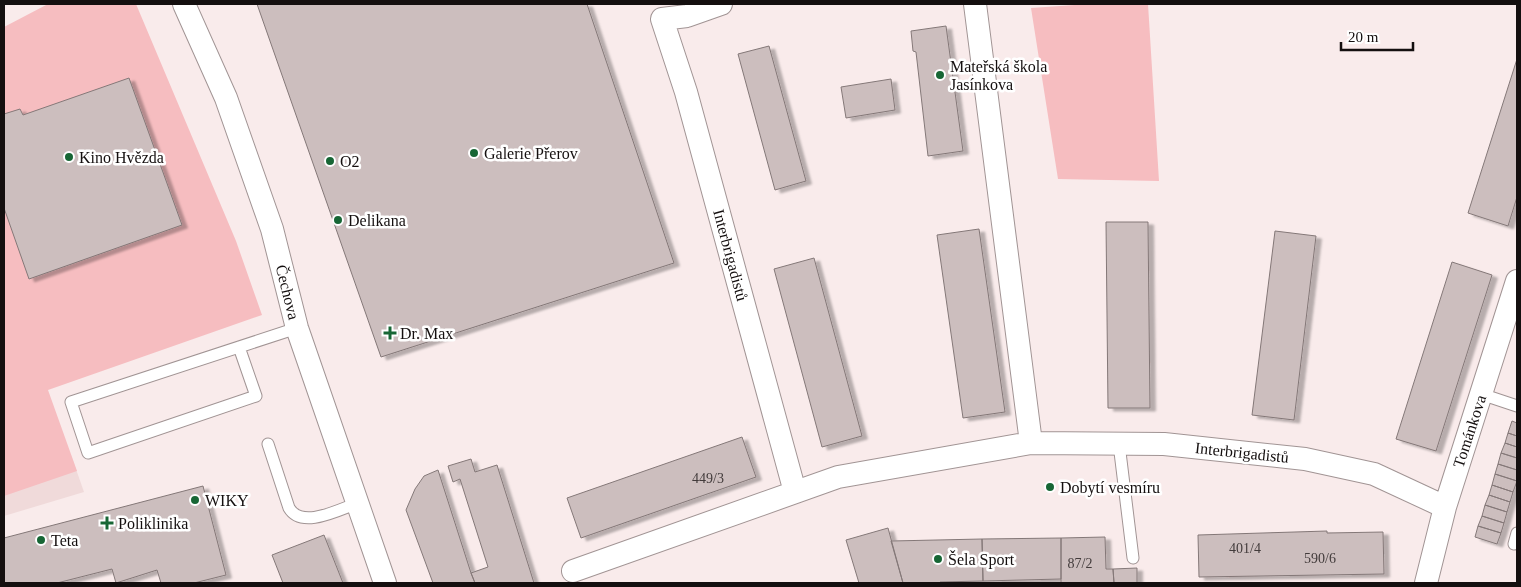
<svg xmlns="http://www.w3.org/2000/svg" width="1521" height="587" viewBox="0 0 1521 587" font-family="'Times New Roman',serif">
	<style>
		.built { fill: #f0dada }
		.green { fill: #f6bdc0 }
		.building { fill: #ccbebe; stroke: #847878; filter: url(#shadow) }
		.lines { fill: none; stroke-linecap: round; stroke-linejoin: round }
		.service-casing { stroke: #a19494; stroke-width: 13 }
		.minor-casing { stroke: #a19494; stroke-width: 24 }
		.service { stroke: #fff; stroke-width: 11 }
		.minor { stroke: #fff; stroke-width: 22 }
		.poi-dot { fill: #176635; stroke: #fff; stroke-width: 2 }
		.labels { text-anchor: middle; stroke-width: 5; stroke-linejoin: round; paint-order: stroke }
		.number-label { font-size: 14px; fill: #423b3b }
		.poi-label { font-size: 16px; fill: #140f0f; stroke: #fff; text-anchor: start }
		.street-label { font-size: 16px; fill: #140f0f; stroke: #fff }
	</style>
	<defs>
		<filter id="shadow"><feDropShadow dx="5.5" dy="3" stdDeviation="1" flood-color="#0004"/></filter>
	</defs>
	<rect width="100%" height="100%" fill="#f9ebeb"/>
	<path class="built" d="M71 455 84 492 4 516V474Z"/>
	<path class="green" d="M48 4H136L236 241 262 315 48 390 77 471 4 496V27Z
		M1089 4H1148L1159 181 1058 179 1031 8Z"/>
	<path class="building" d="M257 4H587L674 263 381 357Z
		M946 26 963 151 928 156 916 52 913 51 911 31Z
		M769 46 806 181 775 190 738 54Z
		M1517 59V197L1508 226 1468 213Z
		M129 78 182 225 29 279 4 208V114L20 109 23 115Z
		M891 79 895 110 846 118 841 87Z
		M1106 222H1148L1150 408H1108Z
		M979 229 1005 412 963 418 937 235Z
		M1275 231 1316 236 1294 420 1252 415Z
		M814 258 862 436 822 447 774 269Z
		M1452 262 1492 275 1436 451 1396 439Z
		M1512 421 1517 423V436L1508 433Z
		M1508 433 1517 436V447L1505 443Z
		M742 437 756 477 581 538 567 498Z
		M1505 443 1517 447V458L1501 453Z
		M1501 453 1517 458V470L1498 464Z
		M471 459 475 472 497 465 534 583H475L471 573 488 567 460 479 453 482 448 466Z
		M1498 464 1517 470V481L1495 474Z
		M438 470 471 573 475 583H433L406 510 415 489 424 476Z
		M1495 474 1517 481 1513 492 1492 485Z
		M1492 485 1513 492 1510 502 1489 495Z
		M203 486 226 575 194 583H161L157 570 116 583 112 569 57 583H4V538Z
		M1489 495 1510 502 1507 512 1485 505Z
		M1485 505 1507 512 1504 523 1482 516Z
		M1482 516 1504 523 1501 533 1478 526Z
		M1478 526 1501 533 1497 544 1475 537Z
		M888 528 903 583H859L846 540Z
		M1327 531V533L1383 532 1384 574 1199 577 1198 535Z
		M324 535 343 583H283L272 555Z
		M1105 537 1106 569H1113L1114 583H1061V538Z
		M1061 538V579L983 581 982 539Z
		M982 539 983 581 940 582V583H903L891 541Z
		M1137 568V583H1114L1113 569Z"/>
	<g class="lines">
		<defs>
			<path id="service" d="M239 347 256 396 88 453 71 402 297 328
				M1481 394 1517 406
				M268 444 289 508C302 530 340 509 358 503
				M1119 444 1133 558
				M1514 544 1517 533"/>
			<path id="minor" d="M184 4 226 98 272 229 297 328 385 583
				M721 4 687 16 662 19 686 92 795 492
				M975 4 1031 443
				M573 571 838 477 1031 443 1164 444 1305 459 1374 474 1445 507
				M1426 583 1445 507 1517 281"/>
		</defs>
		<use href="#service" class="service-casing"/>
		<use href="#minor" class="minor-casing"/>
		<use href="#service" class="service"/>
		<use href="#minor" class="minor"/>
	</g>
	<g class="poi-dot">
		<circle cx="940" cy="75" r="5"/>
		<circle cx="474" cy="153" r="5"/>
		<circle cx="69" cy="157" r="5"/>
		<circle cx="330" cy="161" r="5"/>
		<circle cx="338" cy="220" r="5"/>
		<path d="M387.5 325.5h5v5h5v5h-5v5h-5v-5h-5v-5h5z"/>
		<circle cx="1050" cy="487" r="5"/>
		<circle cx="195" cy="500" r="5"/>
		<path d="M104.5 515.5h5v5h5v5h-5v5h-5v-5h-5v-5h5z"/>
		<circle cx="41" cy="540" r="5"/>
		<circle cx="938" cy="559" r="5"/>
	</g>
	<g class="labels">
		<g class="number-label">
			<text x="708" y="483">449/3</text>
			<text x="1245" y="553">401/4</text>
			<text x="1320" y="563">590/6</text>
			<text x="1080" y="568">87/2</text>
		</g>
		<g class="poi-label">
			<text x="950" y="72">Mateřská škola<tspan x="950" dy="18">Jasínkova</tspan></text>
			<text x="484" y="159">Galerie Přerov</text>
			<text x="79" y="163">Kino Hvězda</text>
			<text x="340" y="167">O2</text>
			<text x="348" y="226">Delikana</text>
			<text x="400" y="339">Dr. Max</text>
			<text x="1060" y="493">Dobytí vesmíru</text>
			<text x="205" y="506">WIKY</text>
			<text x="118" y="529">Poliklinika</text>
			<text x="51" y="546">Teta</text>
			<text x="948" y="565">Šela Sport</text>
		</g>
		<g class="street-label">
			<text transform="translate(731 255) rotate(75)" y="6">Interbrigadistů</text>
			<text transform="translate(288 292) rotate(76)" y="6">Čechova</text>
			<text transform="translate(1469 431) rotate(-72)" y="6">Tománkova</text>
			<text transform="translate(1242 452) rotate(6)" y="6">Interbrigadistů</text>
		</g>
	</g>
	<rect width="1521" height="587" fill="none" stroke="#140f0f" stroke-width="10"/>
	<path d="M1341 42v8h72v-8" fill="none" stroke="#140f0f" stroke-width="2.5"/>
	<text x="1348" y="42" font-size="15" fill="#140f0f" stroke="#ffffff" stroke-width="4" paint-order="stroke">20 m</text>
</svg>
